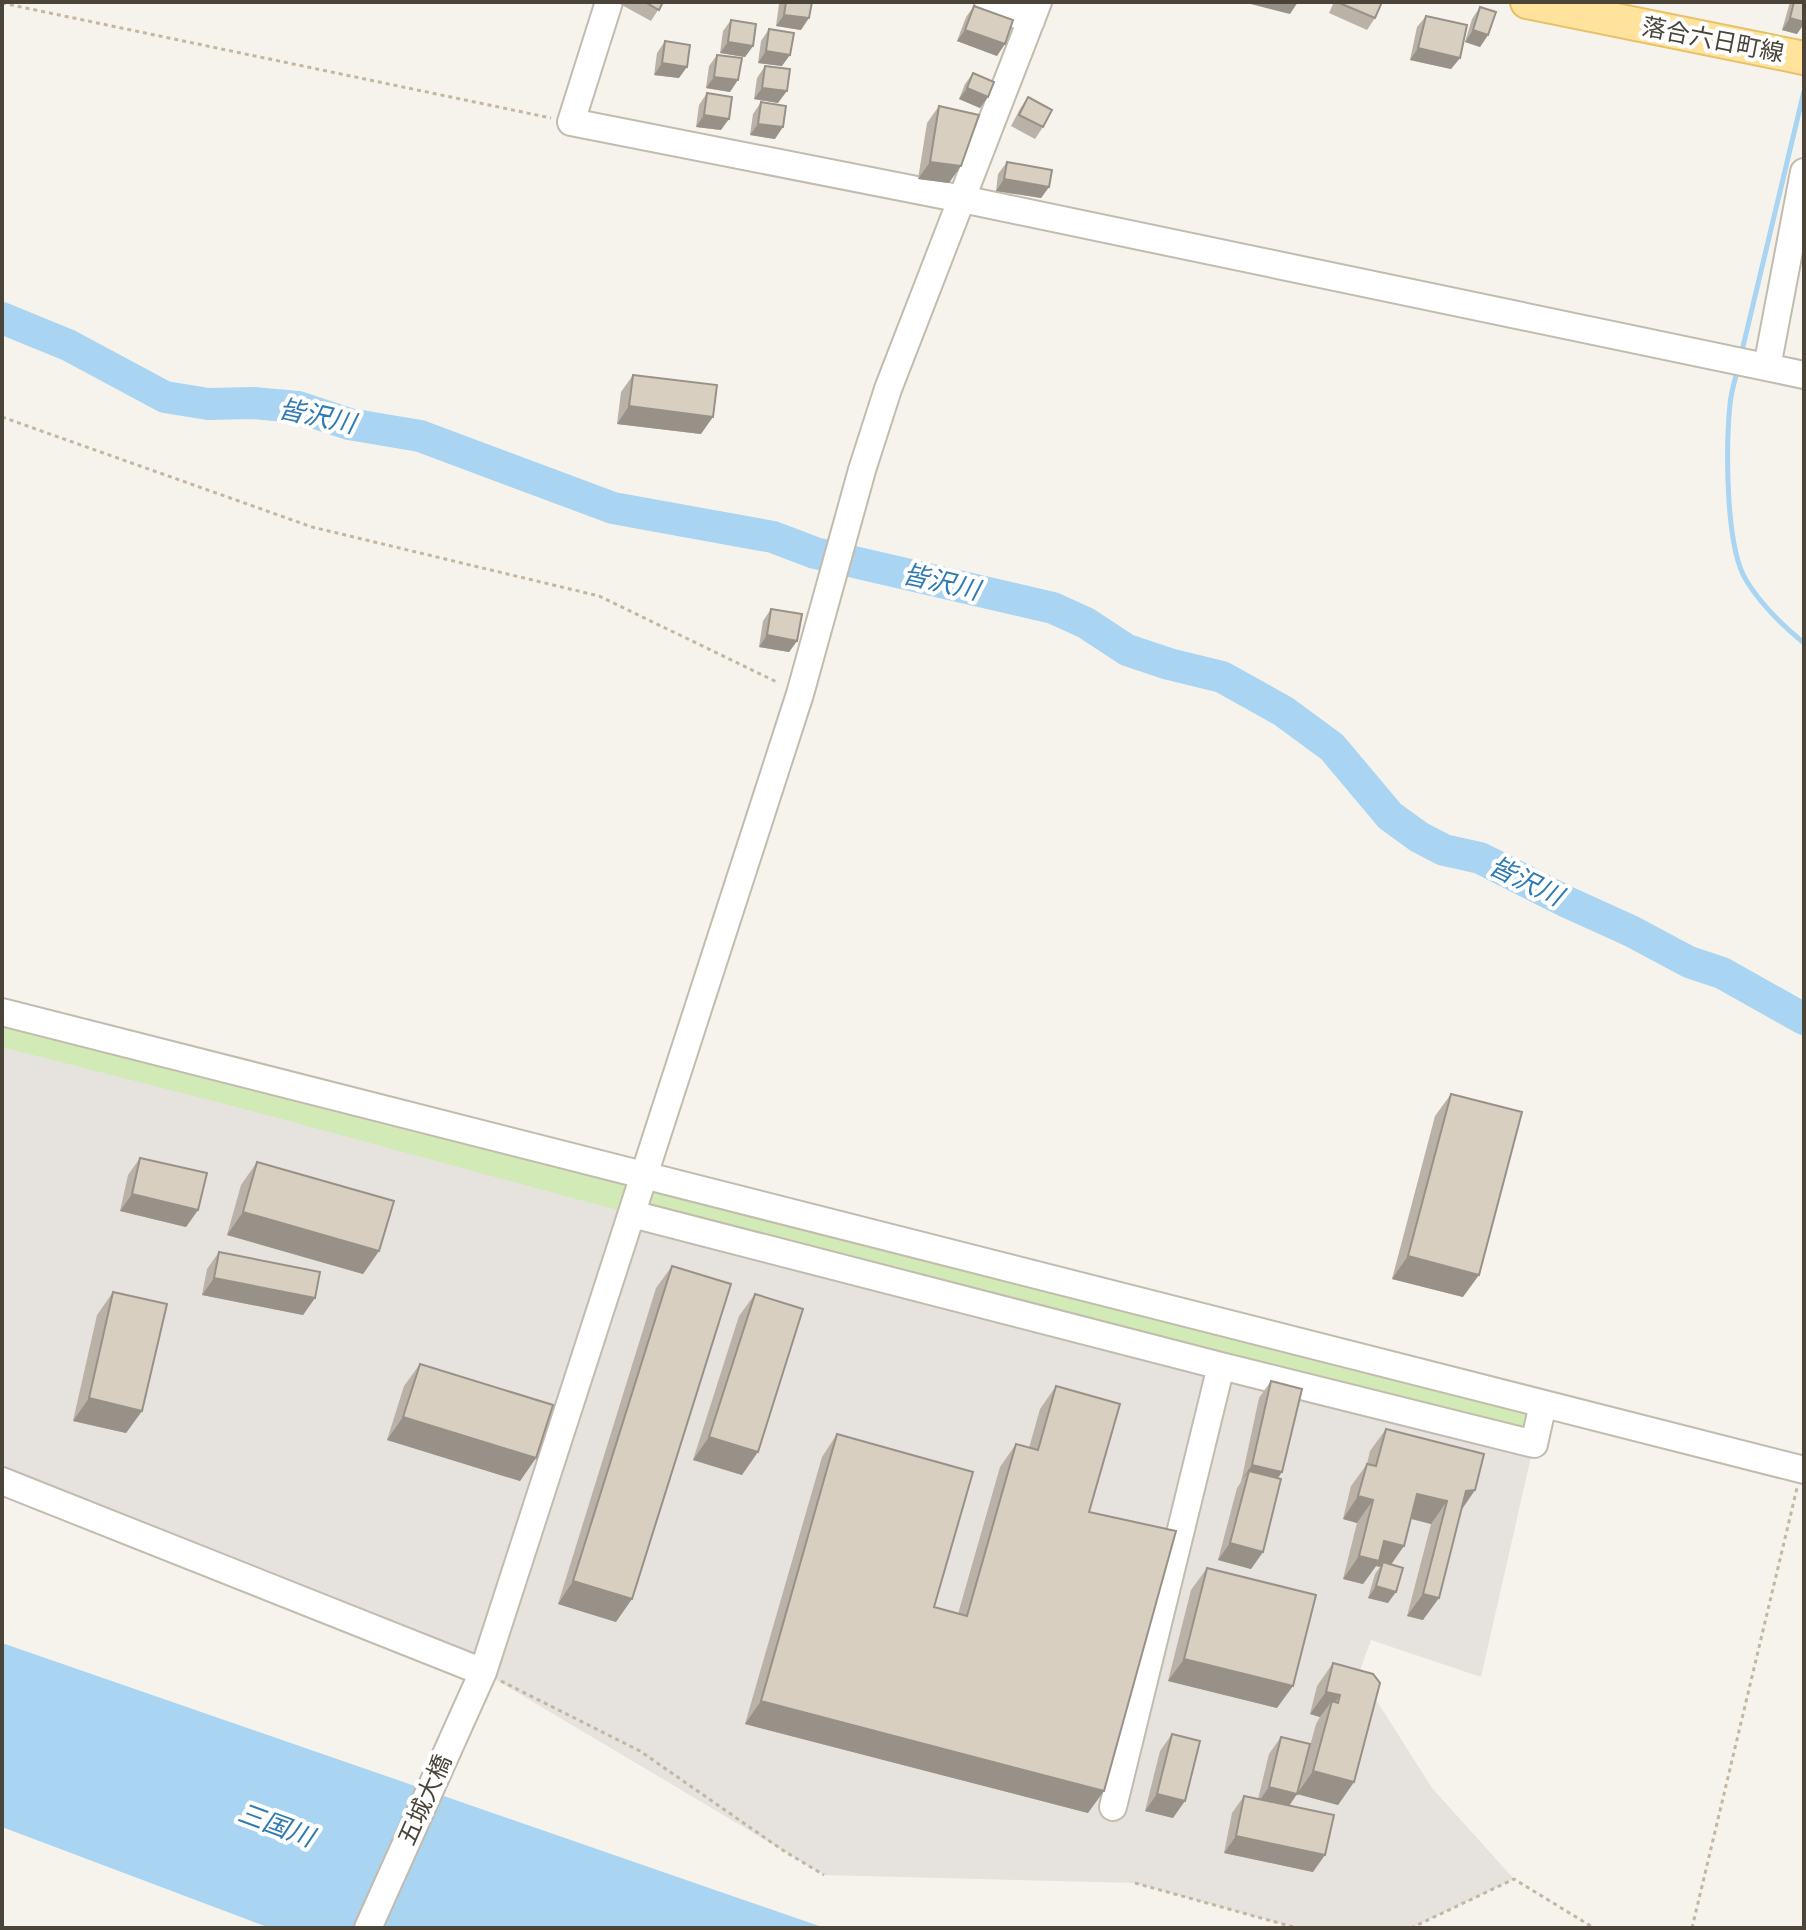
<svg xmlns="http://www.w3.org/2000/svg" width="1806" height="1930" viewBox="0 0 1806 1930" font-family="'PT Sans','Noto Sans JP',sans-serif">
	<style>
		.industrial { fill: #e6e2dd }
		.green { fill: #d2eab5 }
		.water { fill: #a9d4f2 }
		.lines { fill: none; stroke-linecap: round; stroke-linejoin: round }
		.stream { stroke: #a9d4f2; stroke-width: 5 }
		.river { stroke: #a9d4f2; stroke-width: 32 }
		.minor-casing { stroke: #c2bbae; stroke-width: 30 }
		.major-casing { stroke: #e6c16a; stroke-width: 36 }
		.path { stroke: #c4b79f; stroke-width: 3; stroke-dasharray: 4 4; stroke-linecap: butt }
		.minor { stroke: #fff; stroke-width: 26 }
		.major { stroke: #ffe39c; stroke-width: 32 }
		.wall { fill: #bab2a6 }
		.shaded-wall { fill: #979187 }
		.building { fill: #d8cfc1; stroke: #979187; stroke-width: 2 }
		.labels { text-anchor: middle; stroke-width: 8; stroke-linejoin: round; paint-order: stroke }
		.street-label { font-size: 24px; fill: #4b4439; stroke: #fff }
		.water-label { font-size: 26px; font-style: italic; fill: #2e7ab2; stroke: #fff }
	</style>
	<rect width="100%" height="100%" fill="#f6f3ec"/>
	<path class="industrial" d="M2 1012 1543 1404 1481 1677 1371 1640 1359 1673 1432 1788 1514 1879 1411 1928H1297L1135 1883 824 1875 483 1672 2 1481Z"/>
	<path class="green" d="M2 1012 1543 1404 1534 1444 632 1214 237 1107 2 1047Z"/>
	<path class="water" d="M2 1643 825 1928H270L2 1827Z"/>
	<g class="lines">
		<path class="stream" d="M1741 355 1804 91
			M1738 368C1735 380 1731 392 1730 404 1726 445 1725 546 1746 580 1761 605 1782 625 1804 643"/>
		<path class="river" d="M2 318 68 345 165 397 208 404 253 403 298 407 349 424 420 436 613 508 773 537 815 553 1053 608 1086 623 1127 650 1169 664 1222 677 1283 711 1332 747 1390 816 1419 837 1444 850 1480 858 1567 902 1631 931 1689 962 1722 973 1804 1019"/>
		<defs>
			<path id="minor" d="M609 2 571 122 962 199 1804 375
				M988 2 1031 21
				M1767 367 1804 172
				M2 1012 1804 1470
				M632 1214 1221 1366 1113 1807
				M1221 1366 1534 1444 1543 1404
				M2 1481 483 1672
				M368 1928 483 1672 800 694 862 470 888 389 1038 2"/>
			<path id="major" d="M1527 2 1804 58"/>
		</defs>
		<use href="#minor" class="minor-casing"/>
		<use href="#major" class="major-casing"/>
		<path class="path" d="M2 3 551 118
			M2 417 312 527 599 596 779 683
			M501 1681 640 1751 784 1851 824 1875
			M1135 1883 1297 1928
			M1411 1928 1514 1879 1594 1928
			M1692 1928 1797 1488"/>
		<use href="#minor" class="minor"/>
		<use href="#major" class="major"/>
	</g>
	<path class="wall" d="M621 2H663L651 21 620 4Z
		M781 2H786L801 30 776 26 779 4Z
		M1334 2H1382L1375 18 1367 30 1329 13Z
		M1790 2H1804L1797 34 1782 30Z
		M974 6 997 56 957 41 966 17Z
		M1480 7 1488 35 1480 47 1465 42 1472 19Z
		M1426 16 1460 58 1451 69 1410 60 1417 27Z
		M731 20 753 46 745 57 720 53 723 31Z
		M769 29 782 66 758 63 761 41Z
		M665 41 679 78 654 75 657 53Z
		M717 55 730 92 706 88 709 66Z
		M765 66 778 103 754 99 757 78Z
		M973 73 988 97 980 108 959 99 965 84Z
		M707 93 721 130 696 127 699 105Z
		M1028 97 1043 127 1035 139 1011 126 1020 109Z
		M761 102 775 139 750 135 753 114Z
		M939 106 949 183 918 179 927 123Z
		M1007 162 1049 187 1041 198 996 191 998 174Z
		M633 375 701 434 617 424 621 392Z
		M771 609 797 641 789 652 759 647 763 621Z
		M1451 1094 1463 1297 1392 1279 1435 1116Z
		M140 1158 198 1210 186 1227 120 1211 128 1175Z
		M257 1162 379 1251 363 1274 227 1235 241 1185Z
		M219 1252 315 1298 303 1315 202 1295 207 1269Z
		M672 1266 616 1622 558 1604 656 1288Z
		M113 1292 142 1411 126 1433 73 1421 97 1315Z
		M755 1294 742 1475 693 1460 739 1316Z
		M420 1364 536 1458 520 1481 387 1440 404 1386Z
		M1271 1381 1282 1472 1278 1478 1263 1552 1251 1569 1218 1560 1237 1488 1241 1482 1259 1398Z
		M1056 1386 1089 1512 1088 1813 745 1724 822 1457 837 1434 934 1607 958 1614 1000 1467 1016 1444 1029 1448 1040 1409Z
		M1386 1429 1475 1490 1461 1511 1423 1620 1407 1616 1431 1524 1411 1519 1391 1564 1388 1603 1368 1598 1375 1574 1380 1567 1376 1566 1363 1584 1343 1579 1357 1523 1343 1519 1351 1486 1367 1464 1370 1451Z
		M1207 1568 1277 1708 1168 1681 1191 1590Z
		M1333 1663 1373 1674 1354 1782 1338 1805 1297 1794 1290 1805 1313 1872 1224 1853 1232 1813 1244 1796 1258 1799 1269 1754 1281 1737 1304 1768 1316 1724 1320 1717 1310 1714 1317 1686Z
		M1172 1734 1173 1818 1145 1811 1160 1751Z"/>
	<path class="shaded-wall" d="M1243 2H1298L1290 14Z
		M784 15 809 18 801 30 776 26Z
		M1790 18 1804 22V24L1797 34 1782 30Z
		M965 30 1005 44 997 56 957 41Z
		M1473 30 1488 35 1480 47 1465 42Z
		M728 42 753 46 745 57 720 53Z
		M1418 48 1460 58 1451 69 1410 60Z
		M766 51 790 55 782 66 758 63Z
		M662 63 687 67 679 78 654 75Z
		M714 77 738 80 730 92 706 88Z
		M762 88 787 91 778 103 754 99Z
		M967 88 988 97 980 108 959 99Z
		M704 115 729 119 721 130 696 127Z
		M758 124 783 127 775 139 750 135Z
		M930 162 961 166 949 183 918 179Z
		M1004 179 1049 187 1041 198 996 191Z
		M629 406 713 417 701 434 617 424Z
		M767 635 797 641 789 652 759 647Z
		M132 1194 198 1210 186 1227 120 1211Z
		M243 1212 379 1251 363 1274 227 1235Z
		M1408 1256 1479 1275 1463 1297 1392 1279Z
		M214 1278 315 1298 303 1315 202 1295Z
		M89 1398 142 1411 126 1433 73 1421Z
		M403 1417 536 1458 520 1481 387 1440Z
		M709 1437 758 1452 742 1475 693 1460Z
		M1252 1465 1282 1472 1270 1489 1249 1471 1240 1482Z
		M1475 1490 1459 1513 1466 1491Z
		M1417 1494 1447 1501 1431 1524 1401 1516Z
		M1358 1496 1373 1500 1357 1523 1343 1519Z
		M1384 1541 1404 1546 1388 1569 1383 1562 1380 1567 1376 1566 1363 1584 1343 1579 1359 1556Z
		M1230 1543 1263 1552 1251 1569 1218 1560Z
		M573 1581 632 1599 616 1622 558 1604Z
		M1376 1586 1396 1592 1388 1603 1368 1598Z
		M1423 1594 1439 1598 1423 1620 1407 1616Z
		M1184 1659 1293 1686 1277 1708 1168 1681Z
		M1326 1692 1340 1695 1329 1712 1332 1701 1320 1717 1310 1714Z
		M761 1701 1104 1791 1088 1813 745 1724Z
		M1313 1771 1354 1782 1338 1805 1297 1794 1285 1811 1257 1804 1269 1787 1297 1794Z
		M1157 1794 1185 1801 1173 1818 1145 1811Z
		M1236 1836 1325 1855 1313 1872 1224 1853Z"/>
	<path class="building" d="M645 2H663L659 10Z
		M786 2H812L809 18 784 15Z
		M1337 2H1382L1375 18Z
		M1794 2H1804V22L1790 18Z
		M974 6 1013 20 1005 44 965 30Z
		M1480 7 1496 12 1488 35 1473 30Z
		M1426 16 1467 25 1460 58 1418 48Z
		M731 20 756 24 753 46 728 42Z
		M769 29 794 33 790 55 766 51Z
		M665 41 690 45 687 67 662 63Z
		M717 55 742 58 738 80 714 77Z
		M765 66 790 69 787 91 762 88Z
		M973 73 994 82 988 97 967 88Z
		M707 93 732 97 729 119 704 115Z
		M1028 97 1052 110 1043 127 1019 115Z
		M761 102 786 106 783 127 758 124Z
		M939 106 979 115 961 166 930 162Z
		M1007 162 1052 170 1049 187 1004 179Z
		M633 375 717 385 713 417 629 406Z
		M771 609 802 614 797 641 767 635Z
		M1451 1094 1522 1112 1479 1275 1408 1256Z
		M140 1158 207 1173 198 1210 132 1194Z
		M257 1162 394 1201 379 1251 243 1212Z
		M219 1252 320 1272 315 1298 214 1278Z
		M672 1266 731 1284 632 1599 573 1581Z
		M113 1292 167 1304 142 1411 89 1398Z
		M755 1294 803 1309 758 1452 709 1437Z
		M420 1364 553 1405 536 1458 403 1417Z
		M1271 1381 1302 1389 1282 1472 1252 1465Z
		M1056 1386 1120 1404 1089 1512 1176 1531 1104 1791 761 1701 837 1434 973 1472 934 1607 967 1616 1016 1444 1038 1450Z
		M1386 1429 1484 1454 1475 1490 1466 1491 1439 1598 1423 1594 1447 1501 1417 1494 1404 1546 1384 1541 1379 1561 1359 1556 1373 1500 1358 1496 1367 1464 1376 1466Z
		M1249 1471 1281 1479 1263 1552 1230 1543Z
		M1383 1562 1403 1568 1396 1592 1376 1586Z
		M1207 1568 1316 1595 1293 1686 1184 1659Z
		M1333 1663 1373 1674 1380 1683 1354 1782 1313 1771 1332 1701 1338 1703 1340 1695 1326 1692Z
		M1172 1734 1200 1741 1185 1801 1157 1794Z
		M1281 1737 1310 1744 1297 1794 1269 1787Z
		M1244 1796 1334 1815 1325 1855 1236 1836Z"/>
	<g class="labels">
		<g class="street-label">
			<text transform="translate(1713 40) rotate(11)" y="8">落合六日町線</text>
			<text transform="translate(425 1800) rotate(-66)" y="8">五城大橋</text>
		</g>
		<g class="water-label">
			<text transform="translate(317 416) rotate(12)" y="9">皆沢川</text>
			<text transform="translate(941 582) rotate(13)" y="9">皆沢川</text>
			<text transform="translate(1526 881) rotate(26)" y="9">皆沢川</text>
			<text transform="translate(276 1825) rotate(20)" y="9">三国川</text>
		</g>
	</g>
	<rect width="1806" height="1930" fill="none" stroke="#4b4439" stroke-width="8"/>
</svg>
